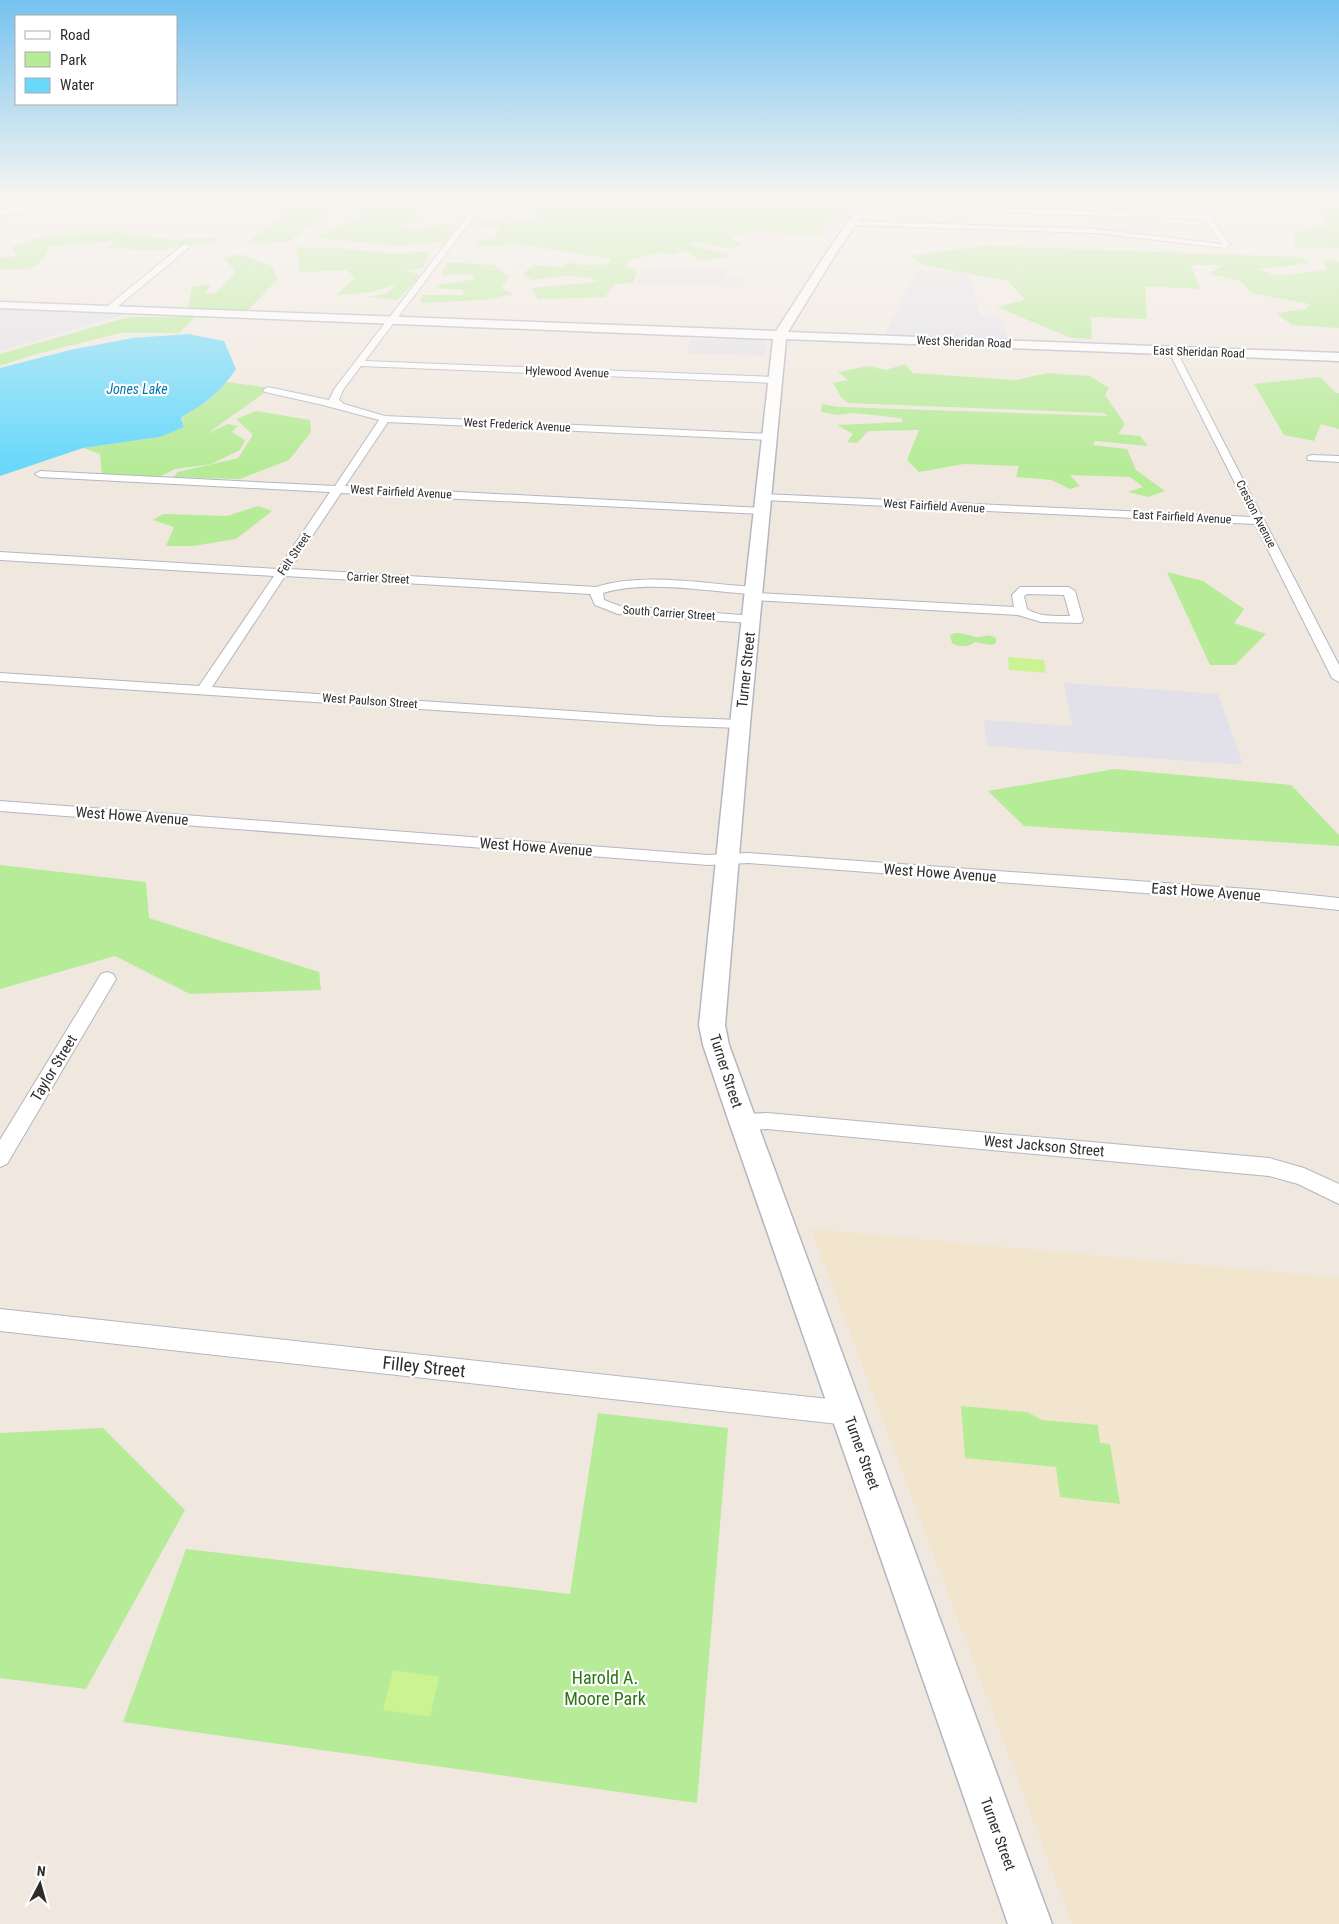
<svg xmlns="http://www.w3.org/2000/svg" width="1339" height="1924" viewBox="0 0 1339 1924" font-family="'Roboto Condensed',sans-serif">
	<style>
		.industrial { fill: #e2e0e8 }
		.education { fill: #f2e5cd }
		.green { fill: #b6eb97 }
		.pitch { fill: #ccf392 }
		.water { fill: #69d8fb }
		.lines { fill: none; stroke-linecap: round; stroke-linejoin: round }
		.street-casing { stroke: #b3b6c2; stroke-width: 2 }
		.secondary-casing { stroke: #b3b6c2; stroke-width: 3 }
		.street { fill: #fff; fill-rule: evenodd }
		.secondary { fill: #fff; fill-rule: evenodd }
		.labels { text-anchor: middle; stroke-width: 4.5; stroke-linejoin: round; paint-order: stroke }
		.far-street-label { font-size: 12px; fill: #2d2d2d; stroke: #fff }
		.far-water-label { font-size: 14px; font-style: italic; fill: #0078af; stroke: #fff }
		.street-label { font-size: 15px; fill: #2d2d2d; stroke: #fff }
		.near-street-label { font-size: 18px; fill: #2d2d2d; stroke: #fff }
		.near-park-label { font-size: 18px; fill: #2a7413; stroke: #fff }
	</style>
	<rect width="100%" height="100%" fill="#f0e8df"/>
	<path class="industrial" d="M644 267 726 270 724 278 745 279 743 287 637 284Z
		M917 270 970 272 980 315 1000 316 1010 342 886 337 885 334Z
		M0 308 130 313 0 351Z
		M723 337 759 338 767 342 765 356 687 353 691 339 722 340Z
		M1064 683 1218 694 1243 765 987 746 984 720 1072 726Z"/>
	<path class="education" d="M811 1229 1339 1278V1924H1072Z"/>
	<path class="green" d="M0 198H43L45 200 40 203 0 211Z
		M304 198H414L413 201 429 204 416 210 421 218 401 226 412 231 438 224 456 225 445 242 399 246 315 238 362 216 355 202H343L288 242 245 245Z
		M574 198 602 201 658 200 660 198H858L844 218 835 216 824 224 822 235H797L776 231 751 230 729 237 742 245 729 248 693 241 690 246 730 254 728 258 700 260 685 250 673 255 662 252 631 260 624 265 637 270 633 283 615 284 605 297 538 299 531 288 587 283 599 280 570 275 533 280 522 275 533 265 562 267 569 263 583 265 608 264 612 259 517 244 479 247 475 241 493 238 502 227H479L482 220 508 223 539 218 537 212 485 206 496 204H541Z
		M1289 198H1339V248L1295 247 1293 233 1326 224 1317 206Z
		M117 232 173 240 215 237 218 243 182 244 162 250 108 248 115 240 99 243 49 246C41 273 24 269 0 270V257L16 256 11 247 44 236Z
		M985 246 1302 257 1311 263 1258 269 1278 276 1326 270 1324 259 1339 262V328L1292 325 1276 313 1306 309 1310 304 1252 293 1240 281 1209 274 1223 265H1191L1200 289 1145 286 1147 319 1091 317 1092 339 1071 338 997 307 1025 300 1008 281 923 265 908 256Z
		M296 247 351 249 398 254 430 251 423 268 406 271 421 275 398 300 367 297 386 294 397 285 370 292 336 295 355 278 347 270 300 272Z
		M240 254 272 266 278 279 247 311 188 308 192 287 211 284 205 294 216 293 236 272 224 258Z
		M447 262 494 265 509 277 501 288 513 294 483 300 420 303 422 295H464L462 290 436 288 441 284 455 283 475 279 472 274 442 275Z
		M129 317H195L179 333H120L33 355 0 366V354Z
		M905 364 913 373 1016 380 1047 373 1090 376 1109 388 1105 395 1125 424 1118 434 1140 436 1148 446 1095 441 1093 445 1127 449 1136 470 1165 491 1148 497 1128 492 1143 487 1130 477 1070 475 1080 486 1070 489 1051 480 1016 477 1019 466 964 464 919 472 907 460 919 430 868 431 857 443 847 442 853 434 837 425 903 422 901 418 854 413 837 415 821 412 822 404 839 407 1108 416 1103 413 848 403 841 397 833 383 848 380 838 372 868 366 886 370Z
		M1320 377 1336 393H1339V429L1321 424 1314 441 1284 435 1254 384Z
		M227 382 271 388 208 433 228 424 238 426 232 432 245 440 240 450 211 464 175 469 157 478 102 475 100 454 83 448 160 437 184 427 182 418 194 408 207 402Z
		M256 411 310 420 311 432 289 460 240 479 173 477 178 472 238 458 253 435 236 419Z
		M258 506 272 511 236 539 193 546H166L174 527 153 520 163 514 227 516Z
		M1167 572 1203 581 1244 609 1234 623 1266 634 1235 665H1210Z
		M955 633C963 633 968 635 976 637 983 639 984 632 996 638V643L991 645 975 642C968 647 960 648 952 643L950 635Z
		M1115 769 1291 785 1339 835V846L1024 826 988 791Z
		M0 865 146 882 149 918 319 972 321 990 190 994 115 956 0 989Z
		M961 1406 1027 1412 1042 1420 1098 1425 1100 1443 1110 1444 1120 1504 1060 1497 1056 1467 965 1458Z
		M598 1413 728 1428 697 1803 123 1722 186 1549 570 1594Z
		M103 1428 185 1510 86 1689 0 1678V1433Z"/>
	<path class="pitch" d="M1008 657 1044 660 1046 673 1009 670Z
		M393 1670 439 1677 430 1717 383 1710Z"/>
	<path class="water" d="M188 334 224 341 236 369C228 381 218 392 207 401 199 407 190 411 181 418L184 427 160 437 83 448 0 476V368L70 350 132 338Z"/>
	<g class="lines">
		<defs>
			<path id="street" d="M481 198H488L365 361 776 377 781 380 776 383 361 366 343 390 339 400 344 404 385 416 769 434 774 437 769 440 388 422 345 486 762 508 768 511 762 514 341 493 290 569 596 587C646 572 703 584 754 587L758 588 759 593 1014 607 1012 595 1020 587H1069L1075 591 1083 620 1081 623 1041 622 1018 615 754 600 750 599 749 594C704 591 646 580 603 593L604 600 620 606 755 616 757 619 755 622 751 623 618 614 595 605 590 594 285 576 212 687 660 717 740 720 745 721 747 724 745 727 740 728 660 725 0 681V673L199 686 274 576 0 560V552L278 569 330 492 40 477 35 474 40 471 335 486 379 420 323 405 265 392 263 390 268 387 329 400 335 388ZM1027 594 1064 595 1070 616C1055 616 1040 617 1027 609L1024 596Z
				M1125 198H1196L1230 244 1225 248 1095 233 853 225 850 223 853 221 1095 229 1222 244 1204 219 903 209 900 207 903 205 1201 215 1192 202 1128 200Z
				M184 244 191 246 111 312H105V308Z
				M1172 347 1176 350 1339 665V682L1332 678 1255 524 764 500 759 497 764 494 1252 517 1168 350Z
				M1312 455 1339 456V462L1308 460 1307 458 1308 456Z
				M0 801 708 855 748 853 1262 890 1339 898V910L1262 902 748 863 708 865 0 811Z
				M107 972 113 974 116 979 7 1164 0 1167V1140L101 974Z
				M767 1113 1269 1158 1304 1168 1339 1184V1204L1298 1184 1269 1176 767 1129 743 1130 736 1128 733 1122 736 1116 743 1114Z
				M0 1309 847 1401 855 1405 859 1413 855 1421 847 1425 0 1331Z"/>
			<path id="secondary" d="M65 198H86L81 201 0 216V210Z
				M864 198H874L835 255 788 332 1339 353V361L786 339 750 724 725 1025 729 1045 757 1122 1052 1924H1008L729 1122 703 1045 699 1025 730 724 773 339 0 308V302L776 331 825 255Z"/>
		</defs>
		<use href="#street" class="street-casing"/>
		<use href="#secondary" class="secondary-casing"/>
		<use href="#street" class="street"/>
		<use href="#secondary" class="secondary"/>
	</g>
	<linearGradient id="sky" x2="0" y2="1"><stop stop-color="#75c2f0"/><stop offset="0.42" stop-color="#f8f5f1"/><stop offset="1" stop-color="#f8f5f1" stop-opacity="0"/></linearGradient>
	<rect width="1339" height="468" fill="url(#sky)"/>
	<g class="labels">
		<g class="far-street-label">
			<text transform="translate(964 342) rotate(2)" y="4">West Sheridan Road</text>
			<text transform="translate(1199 352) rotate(2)" y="4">East Sheridan Road</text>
			<text transform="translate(567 372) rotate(2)" y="4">Hylewood Avenue</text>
			<text transform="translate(517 425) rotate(3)" y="4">West Frederick Avenue</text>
			<text transform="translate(401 492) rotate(3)" y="4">West Fairfield Avenue</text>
			<text transform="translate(934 506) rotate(3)" y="4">West Fairfield Avenue</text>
			<text transform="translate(1256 514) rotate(63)" y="4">Creston Avenue</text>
			<text transform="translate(1182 517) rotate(3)" y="4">East Fairfield Avenue</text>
			<text transform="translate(294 554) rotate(-56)" y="4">Felt Street</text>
			<text transform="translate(378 578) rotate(3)" y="4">Carrier Street</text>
			<text transform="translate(669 613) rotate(4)" y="4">South Carrier Street</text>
			<text transform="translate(370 701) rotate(4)" y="4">West Paulson Street</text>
		</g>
		<g class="far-water-label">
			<text x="137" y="394">Jones Lake</text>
		</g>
		<g class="street-label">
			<text transform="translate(746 670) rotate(-84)" y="5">Turner Street</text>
			<text transform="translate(132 816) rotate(4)" y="5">West Howe Avenue</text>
			<text transform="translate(536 847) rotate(4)" y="5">West Howe Avenue</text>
			<text transform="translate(940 873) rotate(4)" y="5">West Howe Avenue</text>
			<text transform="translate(1206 892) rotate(4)" y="5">East Howe Avenue</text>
			<text transform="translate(54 1068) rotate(-59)" y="5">Taylor Street</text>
			<text transform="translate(726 1071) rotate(72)" y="5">Turner Street</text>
			<text transform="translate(1044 1146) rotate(5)" y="5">West Jackson Street</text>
			<text transform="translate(862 1453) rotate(70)" y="5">Turner Street</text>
			<text transform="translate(998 1834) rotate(70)" y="5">Turner Street</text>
		</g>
		<g class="near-street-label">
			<text transform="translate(424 1367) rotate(6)" y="6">Filley Street</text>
		</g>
		<g class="near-park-label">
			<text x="605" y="1684">Harold A.<tspan x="605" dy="21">Moore Park</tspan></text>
		</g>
	</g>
	<rect x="15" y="15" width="162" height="90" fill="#ffffff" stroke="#ababab"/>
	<rect x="25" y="31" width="25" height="8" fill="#ffffff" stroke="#ababab"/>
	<text x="60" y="40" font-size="15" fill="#2d2d2d">Road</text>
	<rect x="25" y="52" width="25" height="15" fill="#b6eb97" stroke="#ababab"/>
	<text x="60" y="65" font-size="15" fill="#2d2d2d">Park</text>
	<rect x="25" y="78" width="25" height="15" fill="#69d8fb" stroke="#ababab"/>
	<text x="60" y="90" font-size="15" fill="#2d2d2d">Water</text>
	<g transform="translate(40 1884) rotate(6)" stroke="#ffffff" stroke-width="4" paint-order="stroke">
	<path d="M0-4L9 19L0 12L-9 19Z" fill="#2d2d2d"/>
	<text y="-8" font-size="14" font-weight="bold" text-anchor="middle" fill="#2d2d2d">N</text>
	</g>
</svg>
